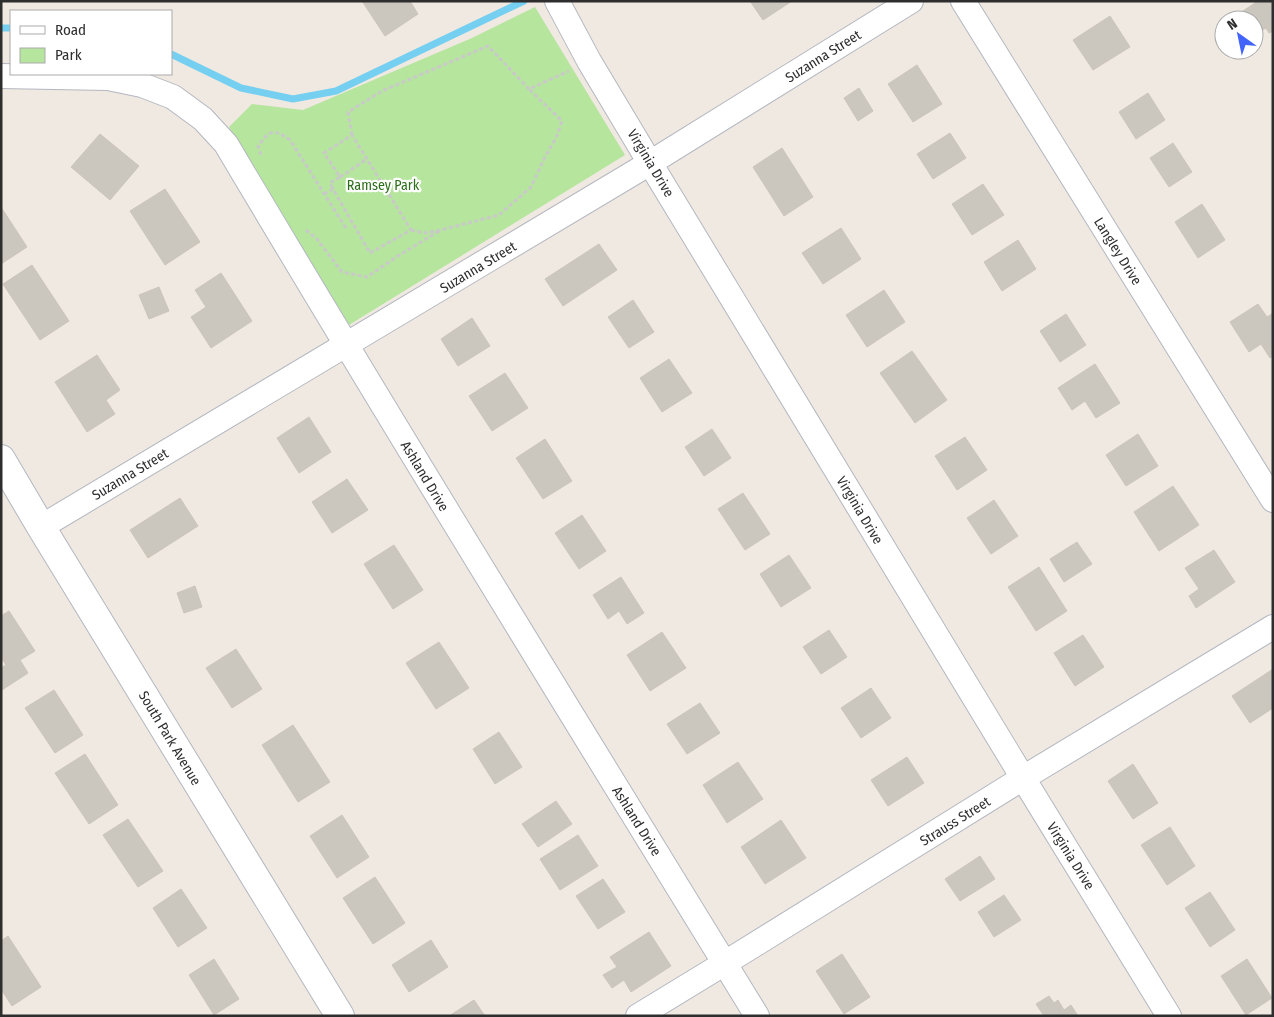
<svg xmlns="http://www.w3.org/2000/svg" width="1274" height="1017" viewBox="0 0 1274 1017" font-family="'Fira Sans Condensed',sans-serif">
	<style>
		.green { fill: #b6e59e }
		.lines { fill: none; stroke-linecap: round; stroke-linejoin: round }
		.stream { stroke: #75cff0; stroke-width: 7 }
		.building { fill: #cbc7bf; stroke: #cbc5ba }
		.minor-casing { stroke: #b4b7c1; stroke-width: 26 }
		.tertiary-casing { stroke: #b4b7c1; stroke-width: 30 }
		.path { stroke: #c9c9c9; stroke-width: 3; stroke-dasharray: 4 2.5; stroke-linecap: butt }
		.minor { stroke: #fff; stroke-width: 24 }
		.tertiary { stroke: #fff; stroke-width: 28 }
		.labels { text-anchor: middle; stroke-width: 4.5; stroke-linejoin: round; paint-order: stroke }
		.street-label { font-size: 14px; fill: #2e2e2e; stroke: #fff }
		.park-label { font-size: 14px; fill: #2c6e1b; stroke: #fff }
	</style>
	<rect width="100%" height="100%" fill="#efe9e1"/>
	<path class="green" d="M535 7 625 155 349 325 229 127 252 104 303 110 472 38Z"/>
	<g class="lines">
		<path class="stream" d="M1 28H11
			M171 54 241 88 293 99 336 91 524 1"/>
	</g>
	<path class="building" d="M362 1H410L418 14 385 36Z
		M750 1H792L763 20Z
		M1258 1H1273V31L1269 33 1266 28 1254 35V20H1236L1234 17Z
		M1110 16 1130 47 1093 70 1073 40Z
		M917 65 942 104 913 122 888 84Z
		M859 88 873 111 858 121 844 98Z
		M1148 93 1165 120 1136 139 1119 112Z
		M950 133 966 158 933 179 917 154Z
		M100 134 139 166 110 200 71 167Z
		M1173 143 1192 172 1169 187 1150 158Z
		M782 148 813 197 784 216 753 167Z
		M983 184 1004 215 972 235 952 204Z
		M165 189 200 242 165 265 130 211Z
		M1202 204 1225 240 1198 258 1175 222Z
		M1 207 27 247 1 264Z
		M841 228 861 259 823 284 802 253Z
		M1018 240 1036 269 1002 291 984 262Z
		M599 244 617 270 563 306 545 279Z
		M32 265 69 321 40 340 3 284Z
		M221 273 252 321 211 348 191 317 206 307 195 290Z
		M159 287 169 311 149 319 139 295Z
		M884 290 905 322 867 347 846 315Z
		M633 300 654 332 629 348 608 317Z
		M1258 304 1267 317 1273 313V356L1270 358 1261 344 1249 352 1230 322Z
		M1066 314 1086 345 1060 362 1040 331Z
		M472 318 490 346 458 366 441 339Z
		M912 351 947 400 915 423 880 373Z
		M97 355 120 390 106 400 115 414 87 432 55 382Z
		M669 359 692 393 662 412 640 378Z
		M1095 364 1120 403 1096 418 1085 401 1072 410 1058 388Z
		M505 373 528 408 492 431 469 396Z
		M309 417 331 452 299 473 277 438Z
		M712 429 731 458 704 476 685 447Z
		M1138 434 1158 466 1126 486 1106 455Z
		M965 437 987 470 957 490 935 456Z
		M545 439 572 481 543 499 516 458Z
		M347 479 368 510 332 533 312 502Z
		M1173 486 1199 525 1159 551 1134 512Z
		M743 493 770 534 745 550 718 509Z
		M180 498 198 526 148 558 130 530Z
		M994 500 1018 536 991 554 967 518Z
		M582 515 606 551 579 569 555 533Z
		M1077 542 1092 564 1064 582 1050 559Z
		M394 545 423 590 393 609 364 564Z
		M1214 550 1235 582 1196 608 1189 596 1199 589 1185 568Z
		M789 555 811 588 781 607 760 574Z
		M1039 567 1067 611 1036 631 1008 587Z
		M621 577 644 613 627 624 619 611 608 619 593 595Z
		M195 586 202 607 184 613 177 593Z
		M9 611 35 651 20 660 28 673 2 690 1 668 6 665 1 657V616Z
		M829 630 847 657 821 674 803 647Z
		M662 632 686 668 650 691 627 655Z
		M1083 635 1104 667 1075 686 1054 653Z
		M439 642 469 688 436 709 406 663Z
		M236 649 262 689 232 708 206 668Z
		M1273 669V708L1250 723 1232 696Z
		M871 688 891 718 861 738 841 708Z
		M54 690 83 735 55 753 25 708Z
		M700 703 720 733 687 754 667 724Z
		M293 725 330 782 298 802 262 745Z
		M499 732 522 767 495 784 473 749Z
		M85 754 118 805 89 824 55 773Z
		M907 757 924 783 888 806 871 780Z
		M738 762 763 799 727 823 703 785Z
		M1133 764 1158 803 1133 819 1108 781Z
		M556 801 572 824 538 847 522 824Z
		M342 815 369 857 337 878 310 836Z
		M128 819 163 871 138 887 103 835Z
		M781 820 806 858 765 884 741 847Z
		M1170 827 1195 866 1167 885 1141 845Z
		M578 835 598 866 560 890 540 859Z
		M980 856 995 879 960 901 945 879Z
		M375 877 405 923 373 944 343 898Z
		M603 879 625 912 598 929 576 896Z
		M181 889 207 928 178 947 153 908Z
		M1210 892 1235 930 1210 947 1185 908Z
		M1004 895 1021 920 994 937 978 912Z
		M649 932 671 966 631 992 624 980 612 988 603 975 617 967 610 957Z
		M8 936 41 987 12 1006 1 989V941Z
		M431 940 448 967 409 992 392 965Z
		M842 954 870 997 844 1014 816 971Z
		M214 959 239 999 214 1015 189 975Z
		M1247 959 1272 998 1246 1015 1221 976Z
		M1049 996 1054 1003 1058 1000 1064 1010 1071 1005 1078 1016H1044L1036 1004Z
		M474 1000 485 1016H449Z"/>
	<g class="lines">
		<defs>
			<path id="minor" d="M557 1 589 61 650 163 1023 778 1169 1016
				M963 1 1273 500
				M1 76 108 78 142 85 173 97 203 119 226 144C400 437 579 726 757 1016
				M41 527 650 163 911 1
				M638 1016 725 963 1023 778 1273 627"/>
			<path id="tertiary" d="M1 459 41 527 340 1016"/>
		</defs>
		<use href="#minor" class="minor-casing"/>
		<use href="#tertiary" class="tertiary-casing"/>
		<path class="path" d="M352 135 348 112 382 91 488 46 529 89 569 71
			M261 155 258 146C270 130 273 128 290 140L346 228
			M340 177 367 159
			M324 194 333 189 370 253 411 230 352 135 324 153 340 177 330 183 333 189
			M306 230 317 239 342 272 367 277 398 256 439 231
			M411 230 424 233 441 230 499 215 531 187 545 157 556 138 562 121 529 89"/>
		<use href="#minor" class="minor"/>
		<use href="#tertiary" class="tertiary"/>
	</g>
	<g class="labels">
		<g class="street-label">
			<text transform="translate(823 56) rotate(-32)" y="5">Suzanna Street</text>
			<text transform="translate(651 163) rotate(59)" y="5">Virginia Drive</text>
			<text transform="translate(1118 251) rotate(58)" y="5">Langley Drive</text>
			<text transform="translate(478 267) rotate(-31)" y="5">Suzanna Street</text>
			<text transform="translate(130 474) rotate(-31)" y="5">Suzanna Street</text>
			<text transform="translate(425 476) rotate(59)" y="5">Ashland Drive</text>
			<text transform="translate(860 510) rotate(59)" y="5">Virginia Drive</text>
			<text transform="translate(170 738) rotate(59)" y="5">South Park Avenue</text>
			<text transform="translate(637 821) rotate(58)" y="5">Ashland Drive</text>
			<text transform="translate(955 821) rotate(-32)" y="5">Strauss Street</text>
			<text transform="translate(1071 856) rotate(58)" y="5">Virginia Drive</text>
		</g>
		<g class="park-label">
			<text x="383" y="190">Ramsey Park</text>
		</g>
	</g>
	<rect width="1274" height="1017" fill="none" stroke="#2e2e2e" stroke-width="5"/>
	<rect x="10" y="10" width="162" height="65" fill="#ffffff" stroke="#ababab"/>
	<rect x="20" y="26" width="25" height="8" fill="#ffffff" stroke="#ababab"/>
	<text x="55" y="35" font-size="15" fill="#2e2e2e">Road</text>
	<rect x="20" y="48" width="25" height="15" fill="#b6e59e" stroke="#ababab"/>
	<text x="55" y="60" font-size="15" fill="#2e2e2e">Park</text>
	<g transform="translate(1239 35) rotate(327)"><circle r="24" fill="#ffffff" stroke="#ababab"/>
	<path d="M0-4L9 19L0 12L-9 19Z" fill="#4264fb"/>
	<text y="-8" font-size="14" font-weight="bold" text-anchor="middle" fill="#2e2e2e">N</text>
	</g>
</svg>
